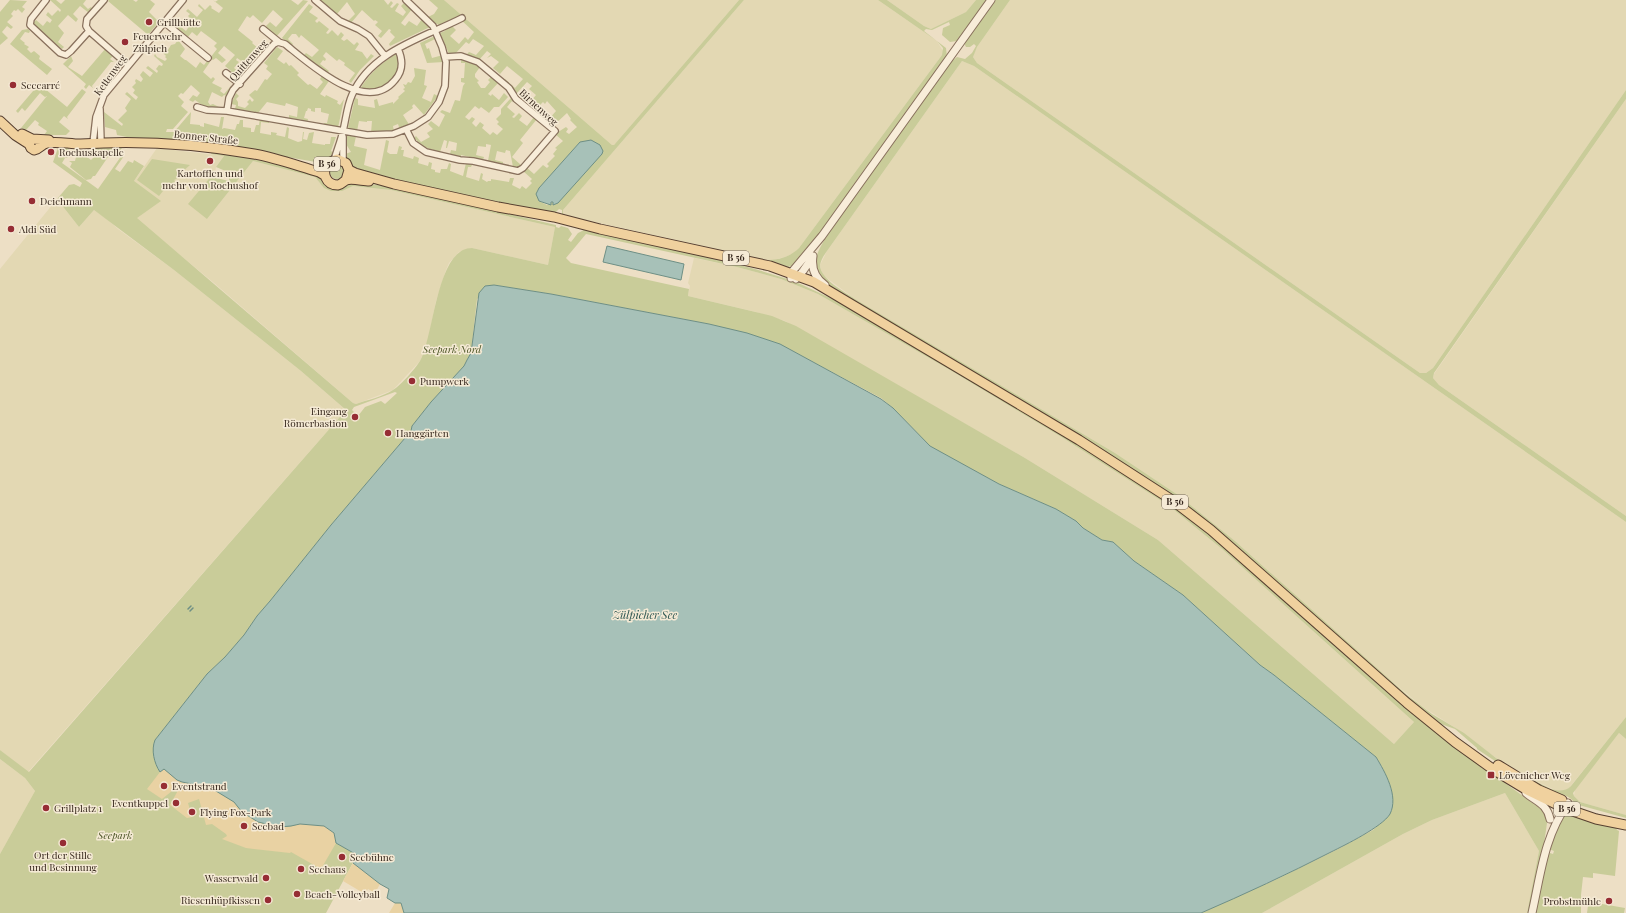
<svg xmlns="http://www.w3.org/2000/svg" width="1626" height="913" viewBox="0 0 1626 913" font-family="'Playfair Display',serif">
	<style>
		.farmland { fill: #e3d8b3 }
		.green { fill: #c9cc99; fill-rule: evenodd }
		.sand { fill: #e9d2a3 }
		.water { fill: #a7c1b8; stroke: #6e8f85 }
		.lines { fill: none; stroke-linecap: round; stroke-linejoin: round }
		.stream { stroke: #6e8f85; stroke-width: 1.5 }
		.minor-casing { stroke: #88705c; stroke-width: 8 }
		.tertiary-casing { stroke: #88705c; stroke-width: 9 }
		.primary-casing { stroke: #563f30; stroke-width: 11 }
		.minor { stroke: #f8edd9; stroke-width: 5.5 }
		.tertiary { stroke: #f8edd9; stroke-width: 7 }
		.primary { stroke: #f0d19e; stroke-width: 9 }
		.poi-dot { fill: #962d34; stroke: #f5ead5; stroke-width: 1.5 }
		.labels { text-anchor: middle; stroke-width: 3; stroke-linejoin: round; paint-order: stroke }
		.shield { fill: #f5ead5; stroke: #716456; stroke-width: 1 }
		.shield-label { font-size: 9px; font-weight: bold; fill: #392a1f }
		.poi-label { font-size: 10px; fill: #392a1f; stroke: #f5ead5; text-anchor: start }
		.street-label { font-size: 10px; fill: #392a1f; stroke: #f5ead5 }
		.park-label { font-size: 10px; font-style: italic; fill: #4c5526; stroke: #f5ead5 }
		.water-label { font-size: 11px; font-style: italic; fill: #2f5853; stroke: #f5ead5 }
	</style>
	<rect width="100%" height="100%" fill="#eddfc5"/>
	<path class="farmland" d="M444 0H739L614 145H612Z
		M744 0H878L937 41 943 51 942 55 799 248 794 253 788 256 774 260H766L563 215V210Z
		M887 0H976L966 12 931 29 924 26Z
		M1010 0H1626V90L1433 368 1426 373H1420L977 63 973 57 974 53 977 47Z
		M962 61 974 66 1626 522V717L1569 788 1563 791H1557L1515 771 1482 748 1457 729 1423 707 1384 675 1235 541 1178 495 1115 453 855 299 824 276 821 270 820 265 827 251Z
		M1626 99V516L1439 385 1433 378 1434 374Z
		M157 148 224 156 216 167 215 172 217 173V175L212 174 207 219 253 161 315 177 321 184 346 189 353 186 391 190 555 227 548 265 472 248 459 252 449 263 446 270 436 301 427 345 420 361 393 390 356 404 353 403 214 283 118 204Z
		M57 199 79 227 94 210 107 219 118 229 174 270 301 371 346 410 28 772 0 750V269Z
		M694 258 737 267 781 279 818 294 950 370 1124 475 1168 505 1222 549 1414 722 1394 744 1158 540 1025 458 785 321 756 312 688 296 690 286 688 283Z
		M1619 733 1626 739V815L1580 802 1574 796 1575 789Z
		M0 759 25 778 35 791 0 854Z
		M1505 793 1539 851 1527 913H1262L1403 834 1432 820Z"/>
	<path class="green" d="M10 0 27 1 22 7 25 9 22 13 18 9 16 11 14 10 11 14 13 16 7 22 13 27 11 29 7 26 2 32 8 38 0 45V12Z
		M50 0H56L61 4 65 0H86L83 4 88 9 91 7 92 9 89 13 80 6 73 14 78 19 76 22 68 15 58 26 64 33 58 42 64 47 62 49 36 28 33 23 36 20 43 26 47 21 50 23 52 20 46 15 48 12 52 16 58 10 60 12 61 10Z
		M109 0H133L136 2 138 0H150L155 4 149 12 157 20 158 18 160 20 149 34H147L108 1Z
		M213 0 215 2 218 0H291L298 5 303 0 308 1 276 37 269 32 266 26 270 22 276 27 283 19 273 10 262 23 253 15 250 18 247 16 238 30 253 42 252 43 259 49 260 48 263 51 268 45 270 47 252 68 237 58 236 60 239 62 234 68 244 76 239 80 232 76 231 71 225 66 235 55 224 46 218 53 226 60 222 63 216 58 213 60 210 58 217 49 214 46 217 43 201 31 197 36 192 32 188 37 173 25 172 20 186 31 188 28V25L193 21 188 16 190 14 186 11 188 9 197 17 203 10 198 6 199 4 205 10 210 5 212 7 211 8 219 13 223 8Z
		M321 0H384L388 5 391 1 393 3 390 7 392 8 397 3 399 4 395 11 403 16 406 12 401 6 404 3 412 9 401 23 405 26 409 21 417 26 422 19 430 27 390 46 389 44 395 37 390 32 391 30 389 29 381 38 378 36 382 31 375 25 378 22 375 20 374 21 362 10 351 23 348 21 355 14 347 2 337 14 321 1Z
		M429 0H444L612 145H614L739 0H744L563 210V215L585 221 766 260C779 260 790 257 799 248L942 55 943 48 937 41 878 0H887L924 26 931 29 966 12 976 0H987L957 41 950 42 942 35 943 28 950 25 949 22 932 30 926 29 924 31 946 48 947 57 839 209 798 262 794 265 788 267 562 217V210L559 209 555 213 506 206 354 170 348 161 345 154 351 152 346 144V137L348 135 356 136 354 146 367 149 364 165 380 170 386 140 389 141 387 152 390 154H397L399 146 402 147 401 150H404L403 156 413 159 414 156 419 158 418 163 428 166 429 162 432 163 431 169 435 170V172L440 173 441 169H447L449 163 451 164 450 171 463 176 466 163 472 165 471 167H468L466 177 479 181 481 173 483 174 482 179 487 182 488 181H491V179L509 182 510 178H514L512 185 520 189 522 186 526 189 532 183 530 181 532 179 523 171 526 167 534 174 543 165 547 168 549 166 547 164 555 156 553 154 557 149 555 148 563 141 555 134 566 127 568 129 566 132 569 134 577 127 570 120 571 119 567 113 553 126 544 119 546 117 549 119 556 111 547 101 545 104 543 102 535 110 520 97 523 94 531 101 536 95 529 89 532 86 527 82 517 93 504 81 505 79 515 88 523 79 507 66 500 74 493 68 499 62 491 56 487 58 491 54 487 51 479 60 466 55 469 52 476 55 484 46 473 39 469 44 466 42 455 54H449L440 33 445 31 446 28 451 25 456 30 450 36 459 44 465 37 468 40 474 32 459 18C441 26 443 30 428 17L434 14 438 8ZM580 142 553 202 547 205 539 201 537 191Z
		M995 0H1010L977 47 973 57 977 63 1420 373H1426L1433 368 1626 90V99L1434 373 1433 378 1439 385 1626 516V522L974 66 962 61 827 251C824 255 821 260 820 265 820 279 845 292 855 299L1115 453 1178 495 1235 541 1407 695 1432 714 1464 733 1496 758 1515 771 1551 789C1558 791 1565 792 1571 786L1626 717V739L1619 733 1573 793 1574 796 1580 802 1626 815V818L1575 804C1570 795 1563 794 1553 795L1504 767 1477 749V748L1455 729 1438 723 1420 710 1219 533 842 295C810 271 808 267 829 232L951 62 957 57 965 59 972 53 976 46 974 44 970 47H966L964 43Z
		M309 4 313 7 309 12 318 18 315 21 317 23 319 21 329 29 326 33 328 34 332 30 338 36 341 32 344 35 341 39 344 41 347 39 354 45 357 42 359 44 355 50 362 52 367 59 371 54 374 56 360 70 351 83 349 81 355 73 344 65 345 63 339 59 337 61 326 52 323 56 326 59 325 61 323 60 320 64 329 71 327 73 303 56 306 53 312 57 319 50 301 35 299 38 296 34H292L288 39 293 44 291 46 282 38Z
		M28 29 30 31 29 33 25 32 20 39 25 43 24 44 29 47 27 49 31 53 34 51 40 56 39 59 52 69 47 75 10 44 22 30Z
		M435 36 437 38 425 44 427 49 429 48 432 58 443 55 444 62 427 63 420 43Z
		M178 40 185 49 180 56 185 60H186L196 68 200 62 204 65 208 60 210 62 203 72 211 79 213 77 215 79 212 83 222 88 220 91 224 94 231 86 233 88 229 97 224 95 222 97 212 92 208 102 210 105 213 104 219 107 218 109C208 109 203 106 195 100L193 102 189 100 193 95 197 97 200 93 191 85 183 94 181 93 178 96 184 102 181 106 188 112 173 129H167L166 132H174L191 112 190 124 200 125V126L204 127V123L219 127 221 117H224L222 129 224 128 235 130 237 124H239L240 120H243V127L251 128V132H254L256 125H259L260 118 269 120V123L261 122 260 133 271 135V132L277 133 276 135 285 137 287 127 289 128 288 138 298 142 302 141 303 132H304L303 139 307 140 309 133 314 132 312 143 325 145V144H330L331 137H336L331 151 334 153 325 161 316 162 281 156 132 138 117 135 116 130 105 127 104 112 122 126 123 124 118 120 127 111 125 108 131 99 125 94 127 92 136 100 138 97 133 93 135 90 132 87 136 83 135 81 136 79 141 82 143 79 140 75 143 71 150 77 153 73 146 68 148 66 157 73 158 71 156 69 159 65 162 66 163 64 154 56 155 54 157 57 165 61 167 59 165 57 166 56 162 52 164 50 157 45 161 48 163 46 168 50 171 45 175 44Z
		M277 47 283 51 277 59 284 64 286 62 289 66 291 65 299 73 297 75 308 85 310 84 317 89 323 82 320 79 322 76 329 81 320 94 325 97 326 95 338 101 337 103 340 105 344 99 338 128 323 125 324 123H327L329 114 321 112V108H315V112L311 111V109L308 108 307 111H306L304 118 308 119 307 123 303 122V120L289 118V115L297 117 298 107 286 103 285 106 267 102 258 113 235 109 236 105 231 104 236 93 239 96 236 99 238 102V106L245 108 249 104 247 102 250 99 252 102 254 100 249 95 255 90 257 91 265 79 267 80 272 74 266 69 268 66 264 63Z
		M106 48 114 55 110 59 114 62H111L92 86 93 88 89 85 86 89 84 87 86 84 63 64 71 56 73 61 68 67 82 76Z
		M396 54 400 60C395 85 384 92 360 89 369 74 381 63 396 54Z
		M461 60H466L480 67 475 74V77L479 81 477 82 481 88H485L490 82 488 80 491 77 498 83 488 94 491 96 492 94 499 100 504 93 508 97 499 107H494L489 113 481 107 479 109 475 106 465 117 469 120 472 117 475 119 472 123 476 127 480 122 484 125 482 128 490 135 493 132 497 135 503 129 497 124 499 122 496 119 501 114V109L511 98 517 101 515 103 512 101 507 107 515 114 512 117 514 118 519 113 522 116 519 120 527 126 534 117 537 119 520 140 523 143 512 157 521 165 518 167H513L510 151 506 150 505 153 497 151 495 160 503 162V164L488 161 491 145 486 144V147L478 146 476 155 484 157 483 160 461 155V157L450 154 451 150 456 151 457 143 449 141 447 148H446L447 141 444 140 440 152 424 147 414 138 416 136 421 142 430 137 427 133 433 129 428 124 431 121 439 127 445 115 440 112 442 110 450 113 455 100 460 101 463 86 465 83 461 82V78H464L465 63H461Z
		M414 68 426 70 424 85 427 86 422 98 431 102 434 94 438 96 424 115 414 104 412 106 413 108 403 115 410 126 400 130 398 124 393 126 394 132 371 133 372 121H367V122L359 121 357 131 349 130 348 128 355 98 358 99V105L375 108 374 100 377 99 379 106 393 102V104L399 98 398 97 405 91 403 89 405 88 403 84 406 85 408 82 411 83 415 76Z
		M39 84 67 107 82 89 86 92 67 117 68 119 64 116 59 122 70 131 66 135H44L47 131 38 125 39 123 35 120 26 130 21 128 47 96 45 97 40 93 25 111 22 108 18 113 16 111Z
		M123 146 116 158 110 154 95 176H93L91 179 86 180 70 167 72 163 69 161H75L76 157 73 154V148H77V150L84 155H87V157L91 160 96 155 92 153V147Z
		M62 147 69 148 70 155 69 157 65 158 62 163 98 189 122 155 124 156 115 169 120 172 128 161 133 163 134 160 144 166 134 181 161 201 137 218 353 403 356 404C367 400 382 397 393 390 401 385 415 369 420 361 434 337 436 248 472 248L548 265 555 227 391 190 353 186 342 191H331L324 188 315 177 253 161 207 219 188 204 213 174 217 175 216 178 229 181V178H227L228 172 216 167 224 156 211 154 212 152 257 158 318 174 325 182H354L393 187 556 225V227L559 228 561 226 568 228 572 234 568 240 571 242 578 233 584 230 705 256 755 269 794 281 841 303 1075 441 1135 479 1194 520 1482 768 1501 780 1541 809 1546 813 1547 823 1543 851 1529 912 1527 913 1539 851 1505 793 1432 820 1403 834 1262 913H1201L1277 879 1342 847 1373 830 1390 814 1392 792 1381 765 1376 757 1274 675 1260 665 1183 595 1134 561 1113 542 1102 540 1083 528 1076 521 1056 509 999 484 947 456 930 446 893 408 881 398 779 344 709 324 551 294 494 285 477 299 471 353 467 360 464 366 431 402 412 426 411 431 331 525 270 601 257 616 244 635 225 657 207 674 155 740 296 825 336 843 357 855 326 913H0V854L35 791 25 778 0 759V750L29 772 346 410 301 371 174 270 94 210 79 227 57 199 69 185 74 184 80 187 82 183 53 162 58 148ZM586 234 737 267 781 279 818 294 950 370 1063 438 1168 505 1222 549 1414 722 1394 744 1158 540 1025 458 796 326 772 316 688 296 689 289 571 263 566 258ZM395 392 397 393 385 404 381 401 365 407 358 416 352 410 354 407Z
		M152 159 190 165 181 173 182 174 177 177 178 178 174 180 175 181 173 184 172 183 173 185 171 187 167 186 159 196 137 180Z
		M330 172a7 7 0 1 1 14 0a7 7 0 1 1-14 0Z
		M1568 814 1616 828 1617 830 1619 831 1615 876 1593 873V878L1583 877 1581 895V913H1535L1547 856 1550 853 1553 854 1554 851 1549 849 1560 819Z
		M1589 899 1592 900 1591 902 1625 908 1624 913H1587Z"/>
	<path class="sand" d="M164 769 177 780 211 788 234 802 242 812 258 822 279 827H289L300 824 324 826 334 833 336 843 321 869 291 852 290 853 246 848 222 839 227 836 226 834 212 824 206 825 199 799 188 803 192 817 187 818 170 805 182 783 162 799 147 789 160 772Z
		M353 863 380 884 375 893 368 889 365 894 343 881Z
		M395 903H401L404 913H389Z"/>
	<path class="water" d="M591 140 600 145 603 151 602 154 558 203 553 205V202H551V205L539 201 536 194 539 188 580 142Z
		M607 246 684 264 681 280 603 262Z
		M494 285 551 294 709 324 747 333 780 344 881 399 893 408 930 446 999 484 1056 509 1076 521 1083 528 1102 540 1113 542 1134 561 1183 595 1260 665 1274 675 1376 757C1385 772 1399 796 1390 814 1382 827 1345 845 1331 852 1288 874 1245 894 1201 913H404L401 903H395L387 898 389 889 380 884 353 863 357 855 336 843 334 833 324 826 300 824 291 826 279 827 258 822 242 812 234 802 211 788 182 782 177 780 164 769 160 772C154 763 151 750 155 740L207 674 225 657 244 635 257 616 270 601 331 525 411 431 412 426 431 402 464 366 467 360 471 353 479 293 485 286Z"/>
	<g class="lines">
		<path class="stream" d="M188 609 191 606
			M190 611 193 608"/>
		<defs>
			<path id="minor" d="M46 0 31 19 30 25 60 53 66 55 71 51 89 31
				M104 0 87 19 86 26 89 31 128 65
				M315 0 340 21 358 29 369 36 385 56
				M164 22 208 58
				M263 29 279 42
				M398 49C403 60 403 71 395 80 366 116 309 63 285 44L278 42 274 44 233 90 229 98 227 111 367 135 393 134 414 126 428 117 439 102 445 86 446 62 442 47 433 26 406 0
				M226 73 240 84
				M197 107 207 110 227 111
				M100 109 101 142
				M406 129 413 143 426 152 460 160 473 161 518 171 523 168 555 131 516 99 509 88 478 62 461 56 445 57
				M93 143 96 117 104 95 183 0
				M334 160C337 150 341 140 343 131 346 119 347 106 352 95 371 51 423 38 462 18
				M343 161V137"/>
			<path id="tertiary" d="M813 256C811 269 815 278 825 285
				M791 278V273L822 236 991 0
				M796 279 803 271 812 258
				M1526 793C1537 802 1547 804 1550 819
				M1532 913C1541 873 1544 837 1568 803"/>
			<path id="primary" d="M0 121 15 135 29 144 31 148 34 150C40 149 41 144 47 143 58 141 69 144 81 144 139 140 197 144 254 154 276 158 298 166 319 172L324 175
				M22 134 32 139 49 140
				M349 170 355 173 394 184 498 207 554 217 600 229 770 266 814 282 1079 440 1172 500 1211 530 1407 703 1455 742 1494 770 1527 790 1564 808 1596 819 1626 825
				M346 180 349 170 346 163 337 159 327 164C322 172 325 185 338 185 342 184 343 182 346 180 352 178 363 181 369 181
				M1498 765 1539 790 1562 800"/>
		</defs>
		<use href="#minor" class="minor-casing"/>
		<use href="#tertiary" class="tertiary-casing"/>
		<use href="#primary" class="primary-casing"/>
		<use href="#minor" class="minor"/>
		<use href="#tertiary" class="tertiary"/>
		<use href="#primary" class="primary"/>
	</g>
	<g class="poi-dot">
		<circle cx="149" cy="22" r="4"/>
		<circle cx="125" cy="42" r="4"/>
		<circle cx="13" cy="85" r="4"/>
		<circle cx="51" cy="152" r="4"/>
		<circle cx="210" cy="161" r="4"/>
		<circle cx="32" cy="201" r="4"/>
		<circle cx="11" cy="229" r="4"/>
		<circle cx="412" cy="381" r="4"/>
		<circle cx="355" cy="417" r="4"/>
		<circle cx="388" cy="433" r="4"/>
		<rect x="1487" y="771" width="8" height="8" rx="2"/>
		<circle cx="164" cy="786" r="4"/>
		<circle cx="176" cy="803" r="4"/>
		<circle cx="46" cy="808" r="4"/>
		<circle cx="192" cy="812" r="4"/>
		<circle cx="244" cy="826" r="4"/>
		<circle cx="63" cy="843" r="4"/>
		<circle cx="342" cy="857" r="4"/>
		<circle cx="301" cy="869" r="4"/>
		<circle cx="266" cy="878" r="4"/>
		<circle cx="297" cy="894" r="4"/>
		<circle cx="268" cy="900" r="4"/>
		<circle cx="1609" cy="901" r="4"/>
	</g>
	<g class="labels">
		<g class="shield">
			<rect x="314" y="157" width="26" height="14" rx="3"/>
			<rect x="723" y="251" width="26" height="14" rx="3"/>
			<rect x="1162" y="495" width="26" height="14" rx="3"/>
			<rect x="1554" y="802" width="26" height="14" rx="3"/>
		</g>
		<g class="shield-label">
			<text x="327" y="167">B 56</text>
			<text x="736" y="261">B 56</text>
			<text x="1175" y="505">B 56</text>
			<text x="1567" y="812">B 56</text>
		</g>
		<g class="poi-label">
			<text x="157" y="26">Grillhütte</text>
			<text x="133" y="40">Feuerwehr<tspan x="133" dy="12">Zülpich</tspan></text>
			<text x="21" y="89">Seecarré</text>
			<text x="59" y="156">Rochuskapelle</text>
			<text x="210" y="177" text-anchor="middle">Kartofflen und<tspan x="210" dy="12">mehr vom Rochushof</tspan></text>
			<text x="40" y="205">Deichmann</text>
			<text x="19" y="233">Aldi Süd</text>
			<text x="420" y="385">Pumpwerk</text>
			<text x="347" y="415" text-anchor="end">Eingang<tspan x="347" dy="12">Römerbastion</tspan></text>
			<text x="396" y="437">Hanggärten</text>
			<text x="1499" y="779">Lövenicher Weg</text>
			<text x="172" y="790">Eventstrand</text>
			<text x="168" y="807" text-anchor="end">Eventkuppel</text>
			<text x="54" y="812">Grillplatz 1</text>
			<text x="200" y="816">Flying Fox-Park</text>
			<text x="252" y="830">Seebad</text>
			<text x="63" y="859" text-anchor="middle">Ort der Stille<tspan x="63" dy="12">und Besinnung</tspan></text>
			<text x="350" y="861">Seebühne</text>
			<text x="309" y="873">Seehaus</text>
			<text x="258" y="882" text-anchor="end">Wasserwald</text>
			<text x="305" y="898">Beach-Volleyball</text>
			<text x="260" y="904" text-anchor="end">Riesenhüpfkissen</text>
			<text x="1601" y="905" text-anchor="end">Probstmühle</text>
		</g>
		<g class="street-label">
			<text transform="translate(248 60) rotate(-48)" y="4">Quittenweg</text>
			<text transform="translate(110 75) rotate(-54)" y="4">Kettenweg</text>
			<text transform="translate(539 107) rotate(43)" y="4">Birnenweg</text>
			<text transform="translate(206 137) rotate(6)" y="4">Bonner Straße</text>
		</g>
		<g class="park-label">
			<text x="452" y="353">Seepark Nord</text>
			<text x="115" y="839">Seepark</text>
		</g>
		<g class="water-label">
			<text x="645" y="619">Zülpicher See</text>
		</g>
	</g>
</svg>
